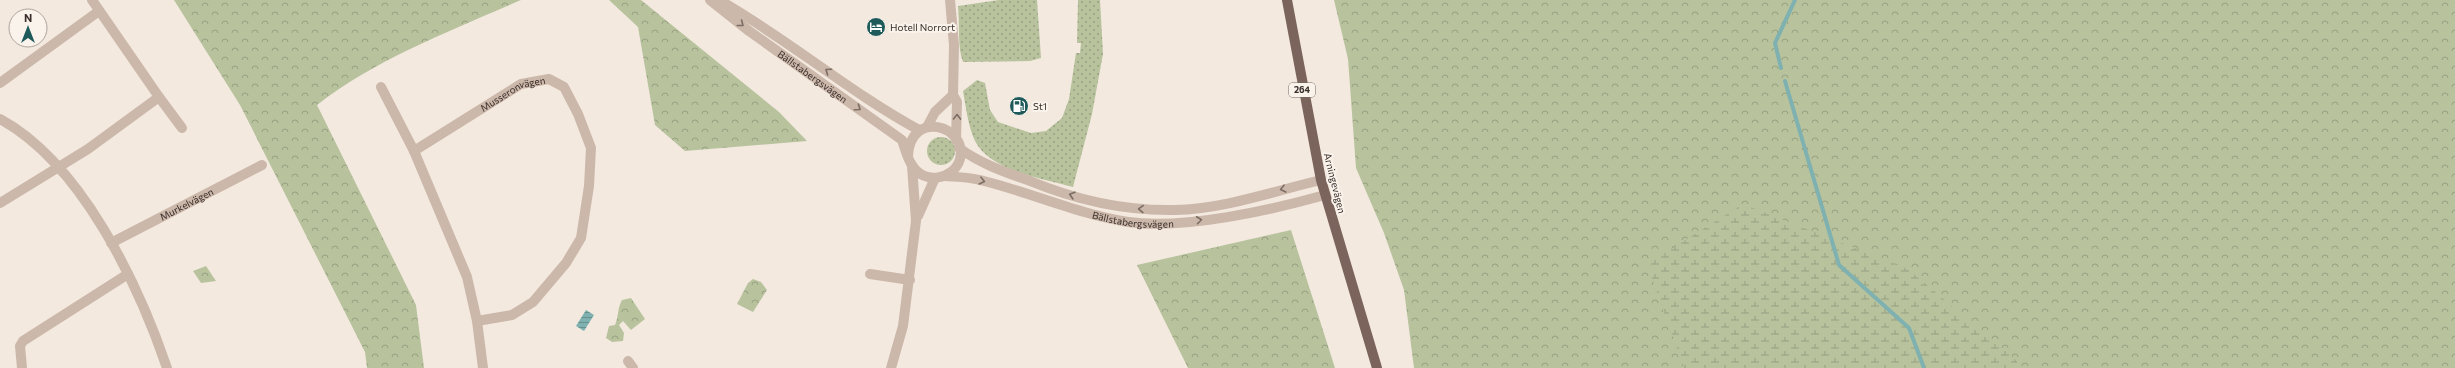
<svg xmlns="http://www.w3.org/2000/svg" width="2455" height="368" viewBox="0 0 2455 368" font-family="Commissioner,sans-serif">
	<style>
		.grass { fill: url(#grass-dots) }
		.forest { fill: url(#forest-crowns) }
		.wetland { fill: url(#wetland-marsh) }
		.water { fill: url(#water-rules) }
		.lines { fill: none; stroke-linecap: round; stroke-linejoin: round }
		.stream { stroke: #7eb1b0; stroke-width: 4 }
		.minor { stroke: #ccb8aa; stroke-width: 10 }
		.major { stroke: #7b645b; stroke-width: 10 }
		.oneway { stroke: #7b6c64 }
		.labels { text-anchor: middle; stroke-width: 4; stroke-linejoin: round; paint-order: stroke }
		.shield { fill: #faf3ec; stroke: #736964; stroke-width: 1 }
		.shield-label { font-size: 9px; font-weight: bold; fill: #392e2a }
		.poi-label { font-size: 10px; fill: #392e2a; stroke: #faf3ec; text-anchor: start }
		.street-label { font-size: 10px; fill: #392e2a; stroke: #faf3ec }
	</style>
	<defs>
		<pattern id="grass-dots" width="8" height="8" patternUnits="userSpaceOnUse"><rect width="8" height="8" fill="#b8c39e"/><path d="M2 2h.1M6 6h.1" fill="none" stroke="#979f81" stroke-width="1.8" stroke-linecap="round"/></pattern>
		<pattern id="forest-crowns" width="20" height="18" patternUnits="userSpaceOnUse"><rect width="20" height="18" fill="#b8c39e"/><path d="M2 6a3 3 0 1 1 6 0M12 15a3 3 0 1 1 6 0" fill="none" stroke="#979f81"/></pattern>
		<pattern id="wetland-marsh" width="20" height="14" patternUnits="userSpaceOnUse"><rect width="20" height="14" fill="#b8c39e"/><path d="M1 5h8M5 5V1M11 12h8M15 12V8" fill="none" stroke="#979f81"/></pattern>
		<pattern id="water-rules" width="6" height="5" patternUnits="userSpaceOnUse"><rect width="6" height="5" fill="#7eb1b0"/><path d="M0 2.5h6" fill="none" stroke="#68908f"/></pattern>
	</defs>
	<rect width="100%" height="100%" fill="#f3e9df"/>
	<path class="grass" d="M999 0H1037L1041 58 1030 61 963 62C957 47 960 23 958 6Z
		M1078 0H1100L1103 54 1092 114 1073 187C1044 179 990 171 975 141 968 126 966 107 963 91L977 80 985 83 990 110 998 122 1031 133 1046 131 1062 118 1069 99 1076 53H1080L1081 43H1077Z
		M927 151a14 14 0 1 1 28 0a14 14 0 1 1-28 0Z"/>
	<path class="forest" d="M174 0H521C451 31 378 58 317 105L416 305 424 368H367L365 352 240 105Z
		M609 0H641L779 112 807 141 685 151 655 125 638 27Z
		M1334 0H2455V368H1414L1404 290 1384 233 1356 168 1348 59Z
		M1291 230 1335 368H1188L1137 265Z
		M206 266 216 281 201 283 193 271Z
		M753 279 761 282 767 290 753 312 737 304 748 283Z
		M631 298 645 319 631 330 623 321 619 325 624 333 623 341 612 342 606 338 609 326 615 325C619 316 617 309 622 300Z"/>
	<path class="wetland" d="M1743 204 1908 269 2017 361V368H1684L1647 264Z"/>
	<path class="water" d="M586 310 594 315 584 331 576 326Z"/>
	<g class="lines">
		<path class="stream" d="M1781 68 1775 43 1795 0
			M1785 81 1839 265 1909 328 1924 368"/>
		<g class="minor">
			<path d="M92 0 159 97"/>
			<path id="s1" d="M710 0 749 31 902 140C905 148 907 158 912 165 923 185 954 180 960 159 968 125 910 109 908 156"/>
			<path d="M719 0C788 39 849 92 919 130"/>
			<path d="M950 0 954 45 953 95 957 102 956 140"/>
			<path d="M0 83 99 11"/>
			<path d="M381 87 414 151 467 277 477 321"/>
			<path d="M0 119C81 163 138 283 167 368"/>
			<path d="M927 127 935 112 953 95"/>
			<path d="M959 148C981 164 1005 172 1030 181 1076 200 1125 211 1175 210 1224 209 1274 191 1321 180"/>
			<path id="s2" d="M414 151 521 84 549 79 564 87 578 114 591 148 589 186 581 238 566 263 533 302 512 315 477 321 483 368"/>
			<path id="s3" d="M944 176C956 177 968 177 980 180 1030 192 1077 214 1128 222 1184 230 1271 210 1325 195"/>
			<path d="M0 203 88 149 159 97 182 128"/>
			<path d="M918 216 935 178"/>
			<path id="s4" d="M111 243 262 165"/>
			<path d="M870 274 910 280"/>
			<path d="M628 361 633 368"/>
			<path d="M22 368 20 346 23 341 128 274"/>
			<path d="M891 368 903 326 916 221 912 166"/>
		</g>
		<path class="major" d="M1287 0 1321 180 1377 368"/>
	</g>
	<defs><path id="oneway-chevron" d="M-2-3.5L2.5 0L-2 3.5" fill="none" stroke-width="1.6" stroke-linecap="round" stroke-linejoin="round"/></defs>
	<g class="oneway">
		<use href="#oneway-chevron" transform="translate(741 24) rotate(38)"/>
		<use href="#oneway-chevron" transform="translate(828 71) rotate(-145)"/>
		<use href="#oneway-chevron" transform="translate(858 108) rotate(35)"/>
		<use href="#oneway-chevron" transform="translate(957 117) rotate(-89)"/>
		<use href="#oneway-chevron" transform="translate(982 181) rotate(14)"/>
		<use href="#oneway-chevron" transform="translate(1283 189) rotate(166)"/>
		<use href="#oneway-chevron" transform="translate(1072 195) rotate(-164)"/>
		<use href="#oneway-chevron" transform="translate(1141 209) rotate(-178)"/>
		<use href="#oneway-chevron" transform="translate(1199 220) rotate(-7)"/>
	</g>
	<defs>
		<symbol id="hotel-disc" viewBox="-11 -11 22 22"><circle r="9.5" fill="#1f5a5b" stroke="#faf3ec"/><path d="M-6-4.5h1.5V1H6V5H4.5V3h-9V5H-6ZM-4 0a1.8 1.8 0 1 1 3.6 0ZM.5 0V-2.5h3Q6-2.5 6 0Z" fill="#fff"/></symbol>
		<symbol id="fuel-disc" viewBox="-11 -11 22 22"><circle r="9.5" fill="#1f5a5b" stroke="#faf3ec"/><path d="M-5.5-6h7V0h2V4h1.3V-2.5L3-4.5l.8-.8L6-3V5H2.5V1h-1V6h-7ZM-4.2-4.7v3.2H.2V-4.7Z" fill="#fff"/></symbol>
	</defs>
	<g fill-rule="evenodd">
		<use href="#hotel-disc" x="865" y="16" width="22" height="22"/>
		<use href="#fuel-disc" x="1008" y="95" width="22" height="22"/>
	</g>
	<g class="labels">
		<rect class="shield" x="1289" y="83" width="26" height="14" rx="3"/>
		<g class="shield-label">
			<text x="1302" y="93">264</text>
		</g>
		<g class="poi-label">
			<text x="890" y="31">Hotell Norrort</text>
			<text x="1033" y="110">St1</text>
		</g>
		<g class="street-label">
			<text dy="4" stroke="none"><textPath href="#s1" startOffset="128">Bällstabergsvägen</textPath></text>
			<text dy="4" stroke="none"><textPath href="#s2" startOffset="115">Musseronvägen</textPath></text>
			<text transform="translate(1335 183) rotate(76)" y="4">Arningevägen</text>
			<text dy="4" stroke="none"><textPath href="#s4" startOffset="85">Murkelvägen</textPath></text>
			<text dy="4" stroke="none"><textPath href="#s3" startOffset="195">Bällstabergsvägen</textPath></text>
		</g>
	</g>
	<g transform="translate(28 28)"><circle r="19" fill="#faf3ec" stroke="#ada49e"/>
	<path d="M0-3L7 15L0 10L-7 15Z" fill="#1f5a5b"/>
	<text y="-6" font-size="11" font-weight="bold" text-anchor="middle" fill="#392e2a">N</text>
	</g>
</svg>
